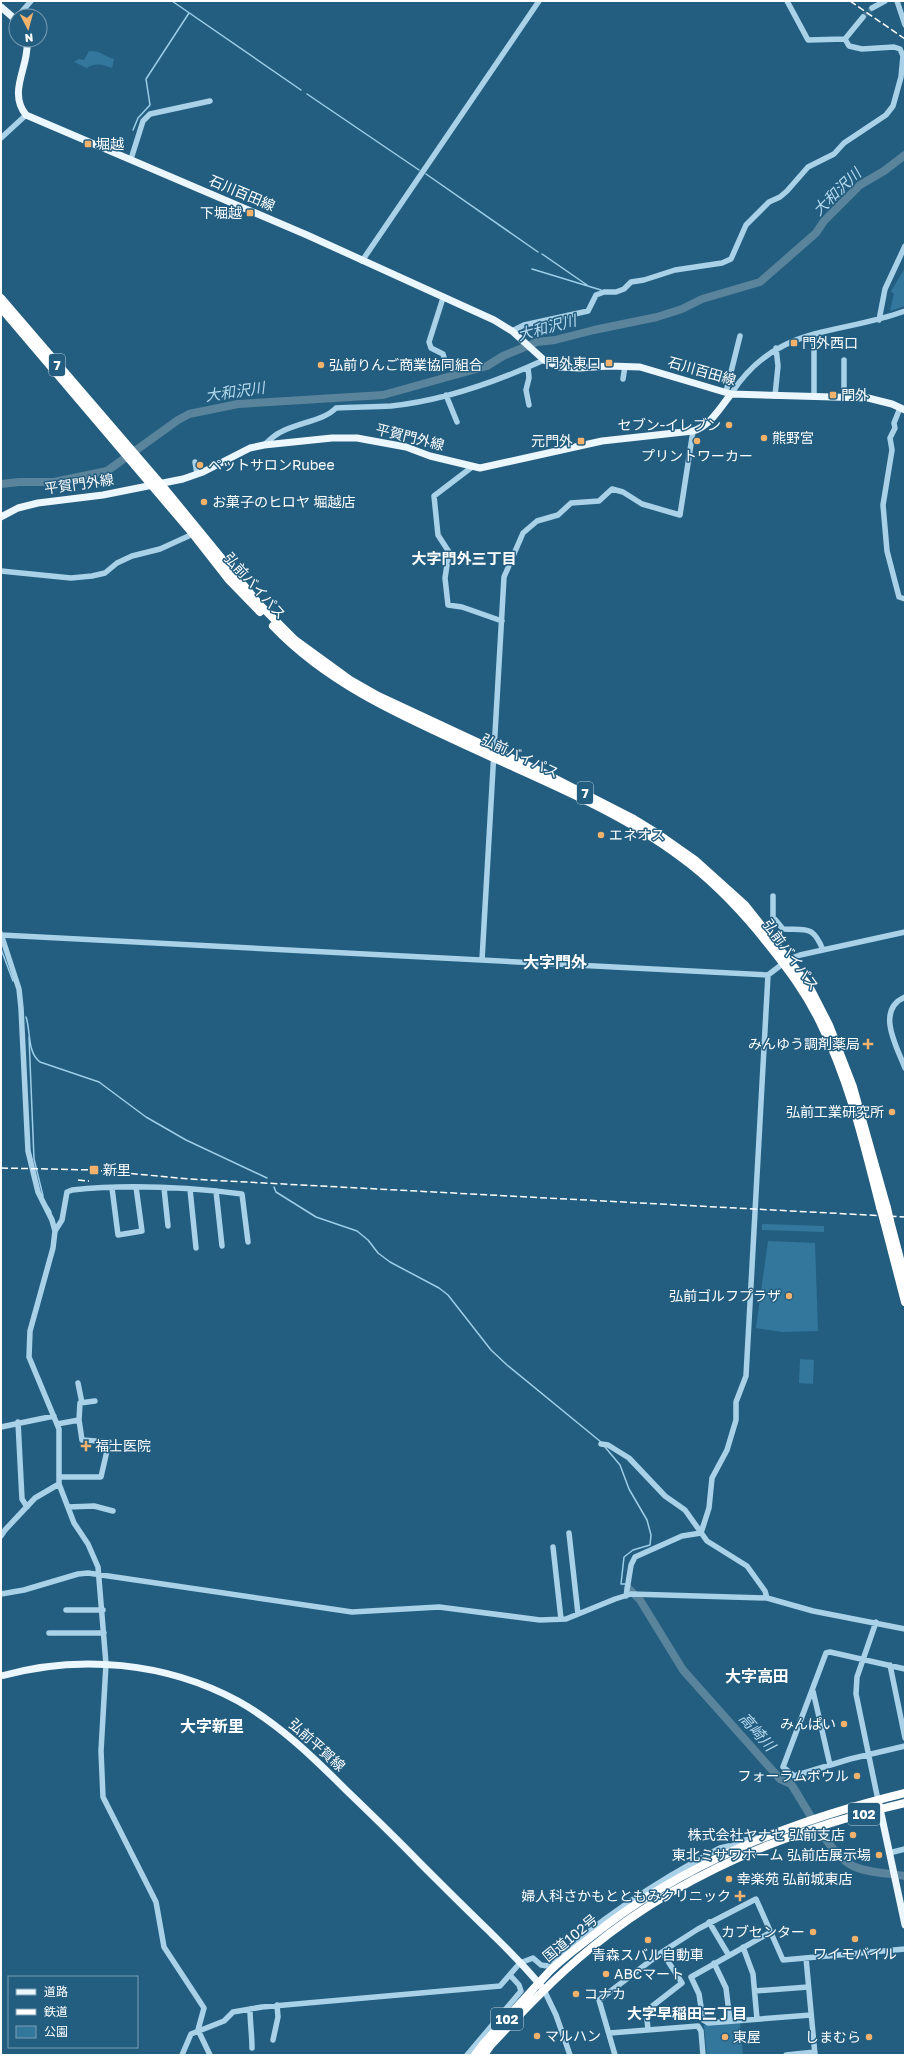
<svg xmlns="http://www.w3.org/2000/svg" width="906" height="2056" viewBox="0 0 906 2056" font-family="'Golos Text','Noto Sans JP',sans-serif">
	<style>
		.green { fill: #33779c }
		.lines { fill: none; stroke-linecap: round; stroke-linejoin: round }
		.stream { stroke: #9dcee8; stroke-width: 1.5 }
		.river { stroke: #5a849b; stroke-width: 8 }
		.minor-tunnel { stroke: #447693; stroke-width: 5.5; stroke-dasharray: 5.5 3; stroke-linecap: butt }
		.minor { stroke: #a9d1e7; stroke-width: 5.5 }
		.major { stroke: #ebf6fd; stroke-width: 7 }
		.highway { stroke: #fff; stroke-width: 8 }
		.rail { stroke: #fff; stroke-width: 1.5; stroke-dasharray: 7 3; stroke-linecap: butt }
		.highway-bridge { stroke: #fff; stroke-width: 8 }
		.poi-dot { fill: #f2b26c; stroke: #235e80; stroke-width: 1.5 }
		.labels { text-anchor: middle; stroke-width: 3; stroke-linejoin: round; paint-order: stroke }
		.shield { fill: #235e80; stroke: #bdcfd9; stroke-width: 1 }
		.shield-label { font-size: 13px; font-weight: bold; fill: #fff }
		.poi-label { font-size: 14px; fill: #fff; stroke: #235e80; text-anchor: start }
		.street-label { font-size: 14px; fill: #fff; stroke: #235e80 }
		.water-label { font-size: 15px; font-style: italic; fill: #b5daef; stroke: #235e80 }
		.neighbourhood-label { font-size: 15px; font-weight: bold; fill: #fff; stroke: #235e80 }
		.quarter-label { font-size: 16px; font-weight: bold; fill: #fff; stroke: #235e80 }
	</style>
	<rect width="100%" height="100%" fill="#235e80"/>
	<path class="green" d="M89 51C102 51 103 56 114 59L112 68C103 65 96 62 87 68L74 62 79 59 84 60Z
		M905 268V306L890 311 894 294 891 291Z
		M762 1224 824 1226V1232L762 1230Z
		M768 1241 815 1243 818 1331 782 1332 756 1328Z
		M800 1359 814 1360 813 1384 799 1383Z
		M740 2022 743 2055H707L704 2025Z"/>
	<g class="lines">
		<path class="stream" d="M172 1 301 90
			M307 94 419 170
			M133 130 138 118 150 105 146 79 189 13
			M426 174 538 252
			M542 254 587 285
			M532 269 601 290
			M1 949 13 981
			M26 1017C31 1032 27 1052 40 1062L99 1082 146 1117 186 1140 267 1178
			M29 1037 34 1159 43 1196
			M274 1187 276 1192 316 1217 357 1231 368 1240 378 1253 390 1262 439 1288 448 1295 491 1350 507 1365 601 1442
			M48 1207 51 1212
			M605 1447 620 1465 629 1489 647 1520 651 1535 650 1545 633 1550 624 1557 621 1584H625"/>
		<path class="river" d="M1 484 19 482H54L107 471 178 420 189 414 238 404 383 395 487 366 503 356 537 342 555 340 594 330 657 317 682 309 702 299 760 282 816 233 824 221 860 185 884 171 905 155
			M628 1588 640 1600 683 1670 780 1779 791 1784C805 1805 829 1853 851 1865 866 1873 888 1873 905 1876"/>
		<path class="minor-tunnel" d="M863 17 872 8"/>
		<path class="minor" d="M787 1 808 40 845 39 863 17
			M897 1 905 25
			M872 8 885 1
			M18 16 31 1
			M1 138 26 115
			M131 159 143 121 150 114 210 101
			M362 261 539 1
			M443 298 429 342 431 348 443 354 446 364
			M879 320 885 289 905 246
			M512 331 524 325 588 311 596 295 604 292H616L624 289 631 282 644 280 675 270 722 263 731 259 746 225 769 202 780 197 787 191 808 167 834 154 844 143 886 115 893 106 901 77 903 56 900 49 894 47 862 49 849 46 845 39
			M844 360V397
			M528 367 529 378 526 390 529 405
			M623 379 625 366
			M726 392 740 336
			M731 394C776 324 836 336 905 311
			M446 395 457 422
			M775 396 778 366 776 348
			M814 396V335
			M900 408 894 423 895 428 890 438 892 450 883 505 887 551 899 597 905 599
			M264 445C269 441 273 436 279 433 295 423 324 421 336 408 354 407 373 407 391 406 441 401 498 381 544 360
			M195 462 197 474
			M472 467 434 496 438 535 449 552 445 578 448 605 462 607 502 621
			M1 571 71 578 92 576 105 573 117 563 132 556 160 549 193 534
			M773 896V917L783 929C807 930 813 925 823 950
			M1 934 19 989 21 1008 28 1151 38 1192 52 1220 55 1231 53 1248 30 1331 29 1357 59 1429V1484L74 1523 88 1544 98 1567 106 1664 101 1751 103 1797 156 1902 164 1947 204 2008 198 2030 210 2055
			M1 935 768 975 789 959 800 955 905 932
			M482 960 504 577 523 533 537 521 558 515 571 503 599 501 612 489 623 492 642 504 680 515 693 431
			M905 997C875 1010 897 1047 905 1068
			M112 1188 118 1235 142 1231 136 1187
			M164 1188 168 1226
			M190 1189 196 1248
			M216 1191 222 1246
			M55 1231 62 1220 67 1192 72 1190C128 1184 186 1187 242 1194L248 1242
			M78 1383 82 1403
			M18 1422 22 1499 27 1507
			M57 1424 79 1420
			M1 1427 54 1416
			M601 1444 608 1445 629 1458 665 1496 685 1510 707 1541 747 1566 765 1591 767 1598
			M59 1477H101L109 1442 82 1440 79 1420 80 1403 95 1401
			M68 1507 94 1506 113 1511
			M569 1533 578 1614
			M701 1533 709 1508 712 1478 727 1450 736 1420V1402L746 1376 768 975
			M1 1536 5 1530 35 1498 59 1484
			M553 1547 561 1619
			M1 1594 24 1590 78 1574 88 1573 352 1612 439 1607 540 1620 566 1619 615 1599 631 1594 767 1598 813 1611 905 1629
			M626 1596 631 1565 635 1557 682 1536 701 1533
			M66 1610H103
			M876 1622 857 1677 856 1694 878 1800
			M49 1633H104
			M890 1665 905 1738
			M905 1669 830 1652 826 1653 783 1767 794 1776 850 1759 905 1746
			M813 1691 830 1765
			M727 1848 745 1840 757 1838
			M889 1853 905 1849
			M709 1922 728 1954
			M771 1932 691 1977 699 1994 703 2020 708 2023 811 2015
			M743 1947 753 1974 757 2019
			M806 1958 815 2055
			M714 1963 726 1988 730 2021
			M544 1990 556 2015 570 2055
			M755 1991 808 1987
			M250 2009C250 2023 252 2034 252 2048
			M648 2029 646 2011 682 1983 662 1952
			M610 2033 698 2026 701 2031 703 2055
			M273 2040 278 2017 277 2005
			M182 2055 191 2034 224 2021 233 2012 262 2007 500 1986 520 1963 533 1958 541 1965 548 1966C600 1918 657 1881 720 1848L729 1846
			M467 2055 521 1991 519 1985 510 1975
			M615 2055 599 2000 662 1952 698 1929 756 1899 783 1960 905 1949
			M786 2055 815 2052"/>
		<path class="major" d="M1 7 16 20
			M27 40C30 66 7 91 26 115L307 235 494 320 512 331 544 360 560 367 579 368 609 366 640 367 731 394 868 398 892 404 905 410
			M1 517 18 508 38 503 103 495 183 479 203 472 250 448 264 445 332 438H357L406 447 430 456 480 468 602 441 693 431C710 426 720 408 731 394
			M1 1676C79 1654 166 1662 238 1701 279 1724 313 1757 346 1790 371 1814 396 1838 420 1863 443 1886 466 1909 489 1931 508 1950 528 1969 544 1990
			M879 1804 905 1925"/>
		<path class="highway" d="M1 298 160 483 259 604 295 640 350 680 378 696 546 774 632 818 658 834 695 860 745 905 809 986 829 1025 853 1087 887 1208
			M1 308 193 534 229 580 260 612
			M273 626C331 687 409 719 485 754 555 786 630 816 691 865 720 888 745 915 768 944 788 969 806 993 820 1022 849 1080 864 1144 880 1207
			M884 1221 905 1302
			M890 1221 905 1278
			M475 2055 484 2043C505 2020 526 1997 547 1974 560 1960 576 1949 591 1937 683 1863 791 1821 905 1793
			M484 2055 491 2045C523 2011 555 1977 591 1948 682 1873 792 1829 905 1803"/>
		<path class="rail" d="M850 1 905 39
			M1 1168 94 1170 189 1179 905 1217
			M78 1180 89 1181"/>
		<path class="highway-bridge" d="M880 1207 884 1221
			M887 1208 890 1221"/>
	</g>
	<g class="poi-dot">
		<rect x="84" y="140" width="8" height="8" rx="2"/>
		<rect x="246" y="209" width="8" height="8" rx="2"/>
		<rect x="790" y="339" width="8" height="8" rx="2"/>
		<rect x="605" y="359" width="8" height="8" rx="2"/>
		<circle cx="321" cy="365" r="4"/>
		<rect x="829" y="391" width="8" height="8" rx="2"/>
		<circle cx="729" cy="425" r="4"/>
		<circle cx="764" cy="438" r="4"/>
		<rect x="577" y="437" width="8" height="8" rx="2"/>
		<circle cx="697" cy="441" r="4"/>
		<circle cx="200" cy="465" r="4"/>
		<circle cx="204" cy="502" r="4"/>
		<circle cx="601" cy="835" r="4"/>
		<path d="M866 1038h4v4h4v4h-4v4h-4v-4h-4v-4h4z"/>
		<circle cx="892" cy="1112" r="4"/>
		<rect x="89" y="1165" width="10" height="10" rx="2"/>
		<circle cx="789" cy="1296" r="4"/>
		<path d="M84 1440h4v4h4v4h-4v4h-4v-4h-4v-4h4z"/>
		<circle cx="844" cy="1724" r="4"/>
		<circle cx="857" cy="1776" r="4"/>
		<circle cx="853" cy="1835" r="4"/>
		<circle cx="879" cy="1855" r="4"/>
		<circle cx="729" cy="1879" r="4"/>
		<path d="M738 1890h4v4h4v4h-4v4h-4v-4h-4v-4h4z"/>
		<circle cx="813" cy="1932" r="4"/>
		<circle cx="855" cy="1939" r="4"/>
		<circle cx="648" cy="1940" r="4"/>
		<circle cx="606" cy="1974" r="4"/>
		<circle cx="576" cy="1994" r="4"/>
		<circle cx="537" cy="2036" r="4"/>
		<circle cx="725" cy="2037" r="4"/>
		<circle cx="869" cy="2037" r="4"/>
	</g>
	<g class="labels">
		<g class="shield">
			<rect x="49" y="354" width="16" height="22" rx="3"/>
			<rect x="577" y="782" width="16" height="22" rx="3"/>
			<rect x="848" y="1803" width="32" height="22" rx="3"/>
			<rect x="491" y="2008" width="32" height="22" rx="3"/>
		</g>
		<g class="shield-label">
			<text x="57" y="370">7</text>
			<text x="585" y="798">7</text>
			<text x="864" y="1819">102</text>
			<text x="507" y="2024">102</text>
		</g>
		<g class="poi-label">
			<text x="96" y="149">堀越</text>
			<text x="242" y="218" text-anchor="end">下堀越</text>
			<text x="802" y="348">門外西口</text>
			<text x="601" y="368" text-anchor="end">門外東口</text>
			<text x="329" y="370">弘前りんご商業協同組合</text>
			<text x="841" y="400">門外</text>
			<text x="721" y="430" text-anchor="end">セブン-イレブン</text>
			<text x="772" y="443">熊野宮</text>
			<text x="573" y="446" text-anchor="end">元門外</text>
			<text x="697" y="461" text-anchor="middle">プリントワーカー</text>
			<text x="208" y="470">ペットサロンRubee</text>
			<text x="212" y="507">お菓子のヒロヤ 堀越店</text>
			<text x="609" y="840">エネオス</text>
			<text x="860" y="1049" text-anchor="end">みんゆう調剤薬局</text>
			<text x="884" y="1117" text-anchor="end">弘前工業研究所</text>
			<text x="103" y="1175">新里</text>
			<text x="781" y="1301" text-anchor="end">弘前ゴルフプラザ</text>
			<text x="95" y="1451">福士医院</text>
			<text x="836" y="1729" text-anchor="end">みんぱい</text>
			<text x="849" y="1781" text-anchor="end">フォーラムボウル</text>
			<text x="845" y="1840" text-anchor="end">株式会社ヤナセ 弘前支店</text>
			<text x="871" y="1860" text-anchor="end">東北ミサワホーム 弘前店展示場</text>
			<text x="737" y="1884">幸楽苑 弘前城東店</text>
			<text x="731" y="1901" text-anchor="end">婦人科さかもとともみクリニック</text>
			<text x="805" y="1937" text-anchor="end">カブセンター</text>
			<text x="855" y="1959" text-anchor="middle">ワイモバイル</text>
			<text x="648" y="1960" text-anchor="middle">青森スバル自動車</text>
			<text x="614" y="1979">ABCマート</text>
			<text x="584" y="1999">コナカ</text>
			<text x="545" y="2041">マルハン</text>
			<text x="733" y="2042">東屋</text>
			<text x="861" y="2042" text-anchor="end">しまむら</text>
		</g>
		<g class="street-label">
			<text transform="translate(242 193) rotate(23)" y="5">石川百田線</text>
			<text transform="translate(702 371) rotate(16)" y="5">石川百田線</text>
			<text transform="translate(410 437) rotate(14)" y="5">平賀門外線</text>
			<text transform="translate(79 484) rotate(-8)" y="5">平賀門外線</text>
			<text transform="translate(255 586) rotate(48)" y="5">弘前バイパス</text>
			<text transform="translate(520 756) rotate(25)" y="5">弘前バイパス</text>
			<text transform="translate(791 955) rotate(54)" y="5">弘前バイパス</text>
			<text transform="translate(317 1745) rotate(42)" y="5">弘前平賀線</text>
			<text transform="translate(570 1938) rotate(-39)" y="5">国道102号</text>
		</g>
		<g class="water-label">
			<text transform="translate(837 192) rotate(-44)" y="5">大和沢川</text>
			<text transform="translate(547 328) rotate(-15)" y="5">大和沢川</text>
			<text transform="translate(235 392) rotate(-8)" y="5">大和沢川</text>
			<text transform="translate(757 1732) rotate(48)" y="5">高崎川</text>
		</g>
		<g class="neighbourhood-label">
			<text x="464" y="564">大字門外三丁目</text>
			<text x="687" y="2019">大字早稲田三丁目</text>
		</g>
		<g class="quarter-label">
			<text x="555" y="968">大字門外</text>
			<text x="757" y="1682">大字高田</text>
			<text x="212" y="1732">大字新里</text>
		</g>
	</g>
	<rect width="906" height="2056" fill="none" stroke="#ffffff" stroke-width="4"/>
	<rect x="8" y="1976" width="130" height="72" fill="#235e80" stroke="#7b9eb3"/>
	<rect x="16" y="1989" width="20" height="6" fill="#ebf6fd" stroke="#7b9eb3"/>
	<text x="44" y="1996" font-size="12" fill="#ffffff">道路</text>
	<rect x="16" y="2009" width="20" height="6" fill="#ffffff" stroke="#7b9eb3"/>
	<text x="44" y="2016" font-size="12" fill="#ffffff">鉄道</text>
	<rect x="16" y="2026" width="20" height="12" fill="#33779c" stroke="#7b9eb3"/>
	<text x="44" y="2036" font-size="12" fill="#ffffff">公園</text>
	<g transform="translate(28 28) rotate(174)"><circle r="19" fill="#235e80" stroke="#7b9eb3"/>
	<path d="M0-3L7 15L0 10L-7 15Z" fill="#f2b26c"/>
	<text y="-6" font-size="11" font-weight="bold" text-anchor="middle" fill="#ffffff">N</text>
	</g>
</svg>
